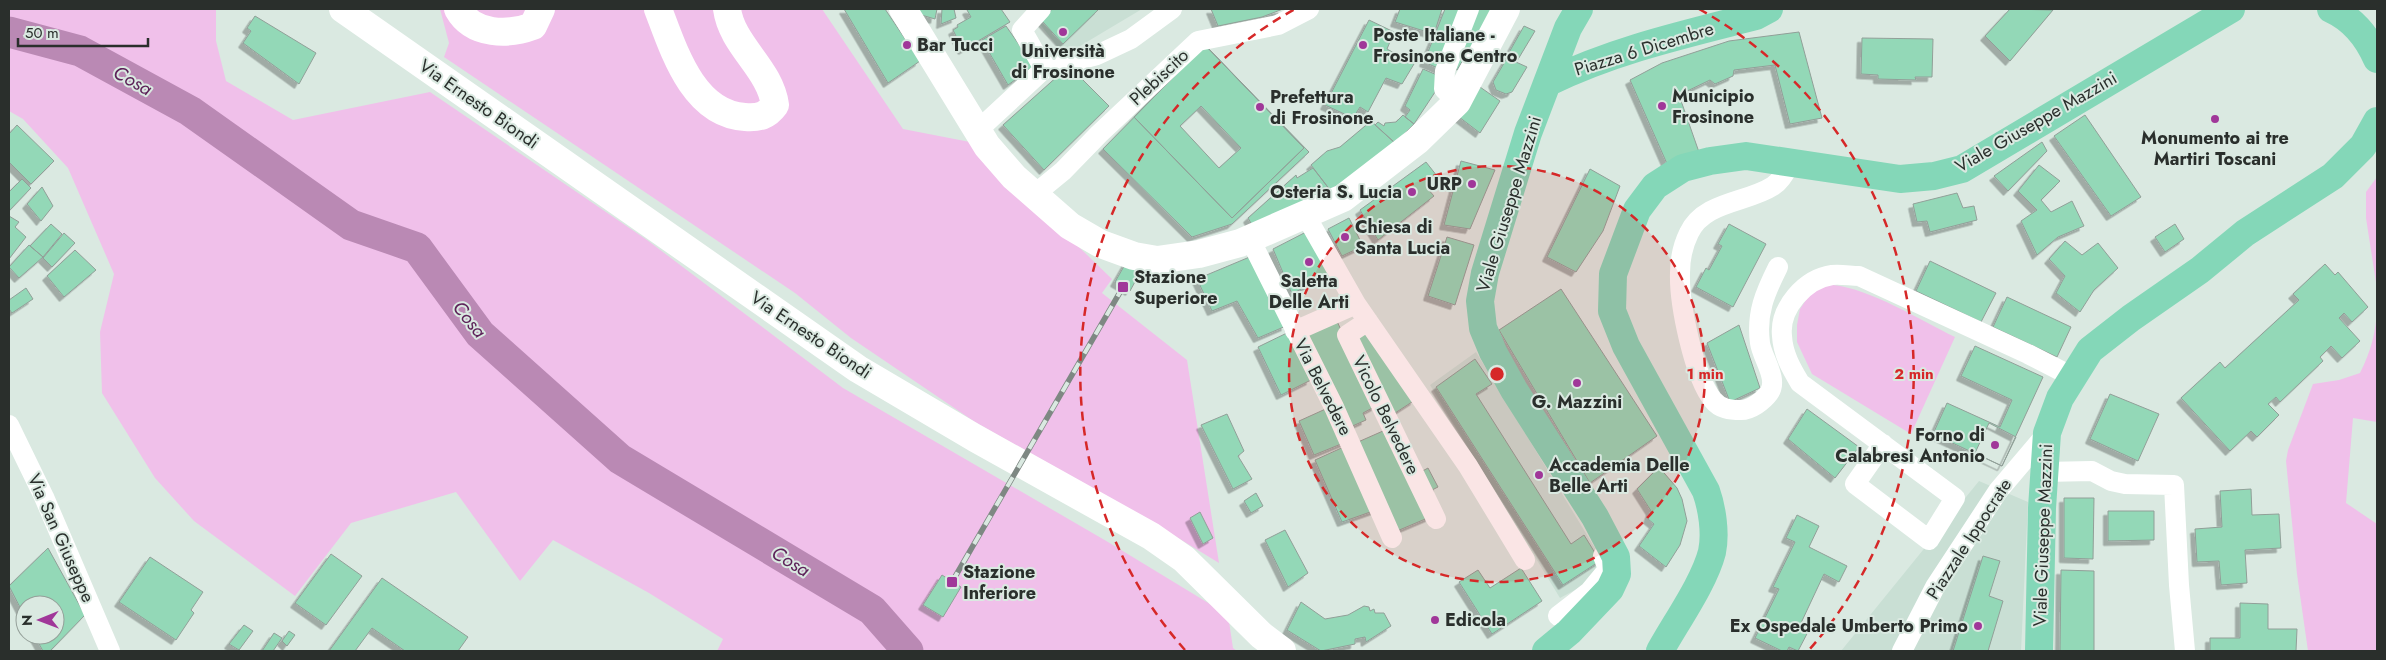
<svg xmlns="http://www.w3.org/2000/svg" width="2386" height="660" viewBox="0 0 2386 660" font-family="Jost,sans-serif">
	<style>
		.built { fill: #c9dfd4 }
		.green { fill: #f0c0ea }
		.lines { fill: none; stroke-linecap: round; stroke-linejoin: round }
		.river { stroke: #ba89b4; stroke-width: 31 }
		.building { fill: #93d8b7; stroke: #919f98; fill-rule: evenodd; filter: url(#shadow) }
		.street { stroke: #fff; stroke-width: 20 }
		.secondary { stroke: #fff; stroke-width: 28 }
		.primary { stroke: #84d7b8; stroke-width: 28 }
		.rail-casing { stroke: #7e8883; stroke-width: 5.5 }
		.rail { stroke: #dae9e1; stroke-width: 4; stroke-dasharray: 11; stroke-linecap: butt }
		.ring { fill: none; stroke: #d62828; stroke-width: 2.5; stroke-dasharray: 9 6 }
		.poi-dot { fill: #a03799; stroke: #dae9e1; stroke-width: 2 }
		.labels { text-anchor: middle; stroke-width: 4; stroke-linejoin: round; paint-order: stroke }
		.poi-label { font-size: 18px; font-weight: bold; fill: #2a2f2c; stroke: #dae9e1; text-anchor: start }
		.street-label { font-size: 18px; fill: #2a2f2c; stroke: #dae9e1 }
		.water-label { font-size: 19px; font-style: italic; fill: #5d2259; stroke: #dae9e1 }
		.centre { fill: #d62828; stroke: #dae9e1; stroke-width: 2.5 }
		.ring-label { font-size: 15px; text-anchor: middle; font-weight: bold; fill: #d62828; stroke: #dae9e1; stroke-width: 4; stroke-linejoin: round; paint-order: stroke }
	</style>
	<defs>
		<filter id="shadow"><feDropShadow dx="-4.5" dy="4.5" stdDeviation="0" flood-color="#0004"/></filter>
	</defs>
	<rect width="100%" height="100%" fill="#dae9e1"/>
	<path class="built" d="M1050 9H1142L1070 52 1061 51 1039 23Z
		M1476 352 1604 563 1588 583 1560 598 1430 385Z
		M1979 481 2028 502 2021 651H1841Z"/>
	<path class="green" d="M9 9H216V41L226 81 293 120 430 92 647 240 843 388 1108 542 1228 615 1233 648 1237 651H717L723 639 649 593 553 540 520 581 456 492 351 523 295 596 194 521 155 478 102 393 100 332 114 274 68 168 23 119 9 111Z
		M440 9H822L903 129 970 142 1112 279 1102 293 1187 360 1219 563 1147 519 975 422 851 338 795 293 444 57 449 43Z
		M2377 177V289L2366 218V192Z
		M1833 285C1871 289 1920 320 1955 337L1911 434 1812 374 1797 342V325L1800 309 1810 294 1820 286Z
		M2377 309V422L2353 418 2346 503 2377 524V651H2308L2297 574 2286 461 2288 450 2313 384 2339 380 2360 373C2371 351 2376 332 2377 309Z"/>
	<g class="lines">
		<path class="river" d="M9 32 80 51 190 111 351 225 417 248 480 334 620 459 872 610 908 651"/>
	</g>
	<path class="building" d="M844 9H885L920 61 888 83Z
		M913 9H937L935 19 918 14Z
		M942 9H954L956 18 941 24Z
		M969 9H1001L1010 22 963 50 953 30 958 27 957 25 971 17 967 10Z
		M1052 9H1099L1063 44 1042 21Z
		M1211 9H1283L1262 17 1218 26Z
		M1400 9H1442L1434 34 1395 22Z
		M1445 9H1464L1440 69 1424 62Z
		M1471 9H1494L1457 70 1449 67Z
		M2010 9 2053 10 2010 61 1985 36Z
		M255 16 316 53 299 84 243 43 251 31 247 28Z
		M1369 20 1394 32 1387 49 1414 64 1402 84 1386 78 1368 112 1360 107 1353 118 1325 105Z
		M1006 26 1034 66 1008 85 982 40Z
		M1524 26 1535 31 1517 61 1507 56Z
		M1799 32 1822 118 1790 124 1775 65 1734 70 1733 76 1715 84 1710 80 1679 95 1700 155 1668 166 1630 80 1662 63 1729 41Z
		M1862 38 1933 39 1932 77H1915L1916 80 1878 79V75L1861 74Z
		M1205 45 1304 148 1232 218 1134 117ZM1201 106 1241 148 1219 168 1180 126Z
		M1205 45 1304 148 1232 218 1134 117Z
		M1205 45 1309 152 1232 224 1192 237 1103 149Z
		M1507 58 1527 67 1512 92 1506 94 1496 90 1493 82Z
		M1069 66 1109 106 1044 170 1003 125Z
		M1423 69 1437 75 1439 86 1414 124 1405 117 1410 110 1405 106Z
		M1480 87 1500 101 1480 133 1459 117Z
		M1403 115 1414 124 1395 143 1375 125 1378 122 1384 126 1385 123 1396 122Z
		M2085 115 2141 197 2111 216 2054 136Z
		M1371 121 1395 143 1358 173 1330 190 1311 165 1327 151 1340 147Z
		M17 125 54 161 31 184 9 162V134Z
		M2042 142 2047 151 2008 191 1994 176Z
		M1461 161 1495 170 1470 229 1444 225Z
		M1426 162 1437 176 1426 187 1434 196 1378 240 1360 210Z
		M2039 165 2060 181 2041 200 2051 212 2072 201 2084 226 2058 237 2037 255 2021 221 2037 210 2018 191Z
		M1313 168 1330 190 1252 225 1248 218 1296 175 1297 178Z
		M1590 169 1620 186 1603 231 1576 272 1547 257Z
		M22 179 31 188 9 211V192Z
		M42 187 53 206 41 221 27 204Z
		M1957 193 1963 208 1974 206 1977 220 1930 232 1927 221 1917 222 1913 204Z
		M9 216 19 222 15 227 26 237 9 259Z
		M1349 218 1363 246 1342 256 1328 229Z
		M51 224 62 234 43 257 30 246Z
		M1729 224 1766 244 1733 307 1696 287 1706 268 1709 270 1722 246 1718 244Z
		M2175 224 2184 239 2165 252 2155 237Z
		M1310 230 1334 271 1292 294 1273 249Z
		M64 233 75 243 52 267 43 258Z
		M1447 237 1474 245 1455 305 1428 296Z
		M2065 241 2082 255 2098 243 2118 268 2094 290 2080 312 2056 293 2065 276 2049 259Z
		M29 245 43 257 19 278 9 267Z
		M75 250 96 270 64 297 47 276Z
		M1252 256 1286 326 1258 338 1237 301 1212 311 1197 279Z
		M1127 261 1142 269 1130 291 1115 282Z
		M1930 261 1996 293 1981 322 1916 291Z
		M2325 264 2335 275 2338 272 2368 307 2352 322 2344 313 2339 318 2360 341 2342 358 2331 346 2320 357 2323 361 2280 402 2276 397 2268 404 2279 415 2257 437 2251 431 2230 451 2181 398 2220 362 2225 368 2299 300 2293 294Z
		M26 288 33 299 12 313 9 309V300Z
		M1561 289 1657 436 1590 483 1499 330Z
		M2007 297 2071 327 2057 357 1993 327Z
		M1336 319 1376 406 1363 413 1366 420 1348 428 1305 334Z
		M1739 325 1760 388 1730 402 1707 343Z
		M1368 326 1415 400 1389 417 1350 338Z
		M1289 332 1311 380 1281 395 1258 347Z
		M1975 346 2043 377 2002 466 1933 434 1947 403 2000 427 2012 400 1961 376Z
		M1475 359 1492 384 1476 394 1571 544 1584 535 1600 561 1563 585 1436 387Z
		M2110 394 2159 414 2138 461 2090 439Z
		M1330 407 1346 442 1314 455 1299 421Z
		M1807 409 1859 447 1835 478 1788 439Z
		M1227 414 1244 451 1238 456 1252 479 1233 489 1201 425Z
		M1989 423 2016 437 2002 466 1975 453Z
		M1392 427 1430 517 1397 531 1358 442Z
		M1348 445 1376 510 1342 522 1315 460Z
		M1659 467 1677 488 1682 499 1687 521 1680 545 1666 567 1639 546 1654 524 1648 519 1651 511 1637 489Z
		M1428 468 1438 487 1426 493 1417 474Z
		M2251 489 2252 515 2279 514 2281 548 2245 550 2247 583 2221 585 2219 561 2197 562 2195 529 2222 527 2220 491Z
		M1256 493 1263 506 1251 513 1244 501Z
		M2064 498H2094L2093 559 2064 558Z
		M2108 511H2154V540L2108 541Z
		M1200 512 1213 538 1203 544 1190 518Z
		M1797 515 1819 526 1809 547 1847 566 1839 582 1824 574 1801 623 1810 628 1798 651 1789 647 1787 651H1782L1755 638 1779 589 1773 587 1795 542 1786 538Z
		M1285 530 1308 573 1288 587 1265 540Z
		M48 548 85 615 50 651H43L34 635H55V605H25V617L9 586Z
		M331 554 362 576 326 625 295 603Z
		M1983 556 2000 561 1989 596 2003 601 1988 651H1953Z
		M150 557 203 592 191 610 194 613 176 640 119 602Z
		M1521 568 1542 601 1492 634 1459 582 1478 570 1490 588Z
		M2061 570 2094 571V651H2060Z
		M942 575 961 587 943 617 923 605Z
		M382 578 468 637 458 651H405L372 628 355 651H329Z
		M1301 602 1325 619 1348 615 1364 606 1369 607 1370 611 1374 609 1375 613H1384L1391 626 1366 642 1365 637 1355 639V644L1321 651 1287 630Z
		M2240 603 2268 604V629H2297L2296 651H2210V638H2240Z
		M244 625 253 631 239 650 229 644Z
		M289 631 295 635 287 646 282 641Z
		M274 633 282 638 273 651H262Z"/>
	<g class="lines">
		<path class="street" d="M1041 9 1022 30 1044 69
			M1457 102 1444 89 1445 71 1469 9
			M977 131 1044 69 1097 55 1131 39 1172 9
			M1035 194 1063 171 1099 134 1198 41 1278 25 1309 9
			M1306 216 1356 304 1468 466 1525 560
			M1250 239 1334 407 1392 538
			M1778 267C1765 293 1756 313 1760 343 1762 358 1779 379 1769 393 1763 401 1751 410 1741 410 1730 410 1720 409 1713 400 1694 377 1679 304 1680 273 1680 259 1683 245 1689 233 1704 201 1747 203 1773 186 1781 181 1787 170 1791 162
			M1368 321 1347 335 1436 519
			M1295 331 1356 304
			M9 425 44 497 110 651
			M1883 444 1855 484 1929 540 1955 498 1800 383C1791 368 1783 354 1782 336 1779 308 1805 279 1832 275 1841 274 1851 276 1859 276L2028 354 2073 377
			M2044 472 2092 471 2111 481 2125 484 2174 485 2179 585 2185 651
			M1558 616 1589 592 1608 569 1603 556
			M1902 651 1935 587 1998 491 2047 433"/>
		<path class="secondary" d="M343 9 858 369 975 438 1151 536 1184 559 1261 635 1282 651
			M458 9C473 36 509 35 533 26L541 9
			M658 9C674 51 693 114 745 117 759 118 767 116 775 105 770 68 732 46 727 9
			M903 9 987 146 1014 177 1070 226 1101 244 1134 256 1157 260 1199 254 1240 243 1343 198 1417 141 1457 102 1506 9"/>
		<path class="primary" d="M2331 9C2353 19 2367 36 2377 59
			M1549 82C1614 50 1686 34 1756 16L1769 9
			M1546 651 1569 632 1610 589 1617 574 1616 557 1595 517 1514 390 1493 352 1483 328 1480 301 1485 273 1528 133 1568 28 1579 9
			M1660 651C1676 622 1704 583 1712 552 1716 533 1712 508 1706 491L1626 346 1612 311 1613 274 1637 210 1655 186 1683 168 1710 161 1746 156 1900 179 1934 176 1962 169 2231 9
			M2039 651 2042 508 2047 433 2060 398 2090 350 2131 318 2200 270 2245 233 2333 176 2363 146 2377 121"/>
		<defs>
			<path id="rail" d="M952 582 1123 287"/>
		</defs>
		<use href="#rail" class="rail-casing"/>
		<use href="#rail" class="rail"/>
	</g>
	<circle cx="1497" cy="374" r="208" fill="#d62828" fill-opacity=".12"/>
	<g class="ring">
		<circle cx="1497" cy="374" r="208"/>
		<path d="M1185 650A417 417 0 0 1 1295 9M1699 9A417 417 0 0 1 1809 650"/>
	</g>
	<g class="poi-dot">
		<circle cx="1063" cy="32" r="5"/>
		<circle cx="907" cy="45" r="5"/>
		<circle cx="1363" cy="45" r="5"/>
		<circle cx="1662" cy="106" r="5"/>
		<circle cx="1260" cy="107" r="5"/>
		<circle cx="2215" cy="119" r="5"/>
		<circle cx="1472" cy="184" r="5"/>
		<circle cx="1412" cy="192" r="5"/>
		<circle cx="1345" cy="237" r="5"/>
		<circle cx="1309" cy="262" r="5"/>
		<rect x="1117" y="281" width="12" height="12" rx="2.5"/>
		<circle cx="1577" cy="383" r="5"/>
		<circle cx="1995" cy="445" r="5"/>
		<circle cx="1539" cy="475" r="5"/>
		<rect x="946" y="576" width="12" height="12" rx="2.5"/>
		<circle cx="1435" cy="620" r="5"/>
		<circle cx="1978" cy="626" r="5"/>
	</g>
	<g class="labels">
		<g class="poi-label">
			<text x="1373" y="41">Poste Italiane -<tspan x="1373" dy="21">Frosinone Centro</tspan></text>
			<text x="917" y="51">Bar Tucci</text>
			<text x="1063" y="57" text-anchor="middle">Università<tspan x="1063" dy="21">di Frosinone</tspan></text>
			<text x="1672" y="102">Municipio<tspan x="1672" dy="21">Frosinone</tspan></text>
			<text x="1270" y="103">Prefettura<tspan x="1270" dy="21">di Frosinone</tspan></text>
			<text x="2215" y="144" text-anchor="middle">Monumento ai tre<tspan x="2215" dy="21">Martiri Toscani</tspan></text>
			<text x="1462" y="190" text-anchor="end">URP</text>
			<text x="1402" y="198" text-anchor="end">Osteria S. Lucia</text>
			<text x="1355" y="233">Chiesa di<tspan x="1355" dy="21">Santa Lucia</tspan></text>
			<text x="1134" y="283">Stazione<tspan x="1134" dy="21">Superiore</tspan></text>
			<text x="1309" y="287" text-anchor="middle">Saletta<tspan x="1309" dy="21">Delle Arti</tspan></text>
			<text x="1577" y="408" text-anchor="middle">G. Mazzini</text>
			<text x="1985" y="441" text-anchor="end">Forno di<tspan x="1985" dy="21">Calabresi Antonio</tspan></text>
			<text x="1549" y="471">Accademia Delle<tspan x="1549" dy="21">Belle Arti</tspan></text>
			<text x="963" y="578">Stazione<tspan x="963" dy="21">Inferiore</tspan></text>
			<text x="1445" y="626">Edicola</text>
			<text x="1968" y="632" text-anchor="end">Ex Ospedale Umberto Primo</text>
		</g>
		<g class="street-label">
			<text transform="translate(1644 49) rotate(-17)" y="6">Piazza 6 Dicembre</text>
			<text transform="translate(1159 77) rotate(-43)" y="6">Plebiscito</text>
			<text transform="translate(479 104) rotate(35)" y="6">Via Ernesto Biondi</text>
			<text transform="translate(2036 122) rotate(-30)" y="6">Viale Giuseppe Mazzini</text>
			<text transform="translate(1509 204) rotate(-73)" y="6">Viale Giuseppe Mazzini</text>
			<text transform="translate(811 335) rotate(34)" y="6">Via Ernesto Biondi</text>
			<text transform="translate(1323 387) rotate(63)" y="6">Via Belvedere</text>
			<text transform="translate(1386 415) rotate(64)" y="6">Vicolo Belvedere</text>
			<text transform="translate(2043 535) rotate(-88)" y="6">Viale Giuseppe Mazzini</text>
			<text transform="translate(61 538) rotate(66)" y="6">Via San Giuseppe</text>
			<text transform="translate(1969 539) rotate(-57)" y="6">Piazzale Ippocrate</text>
		</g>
		<g class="water-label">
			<text transform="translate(133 80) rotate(29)" y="7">Cosa</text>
			<text transform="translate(470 319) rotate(51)" y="7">Cosa</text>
			<text transform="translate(791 561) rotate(31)" y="7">Cosa</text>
		</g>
	</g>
	<circle cx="1497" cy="374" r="8" class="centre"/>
	<g class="ring-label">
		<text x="1705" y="379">1 min</text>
		<text x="1914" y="379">2 min</text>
	</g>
	<rect width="2386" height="660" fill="none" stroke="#2a2f2c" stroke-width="20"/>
	<g transform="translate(40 620) rotate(269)"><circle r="24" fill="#dae9e1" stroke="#949f99"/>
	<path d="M0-4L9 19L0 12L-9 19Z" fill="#a03799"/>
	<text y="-8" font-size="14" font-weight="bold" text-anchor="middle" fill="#2a2f2c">N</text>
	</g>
	<path d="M18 38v8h130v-8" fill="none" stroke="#2a2f2c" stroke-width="2.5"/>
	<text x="25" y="38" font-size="15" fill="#2a2f2c" stroke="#dae9e1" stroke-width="4" paint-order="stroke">50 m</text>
</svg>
